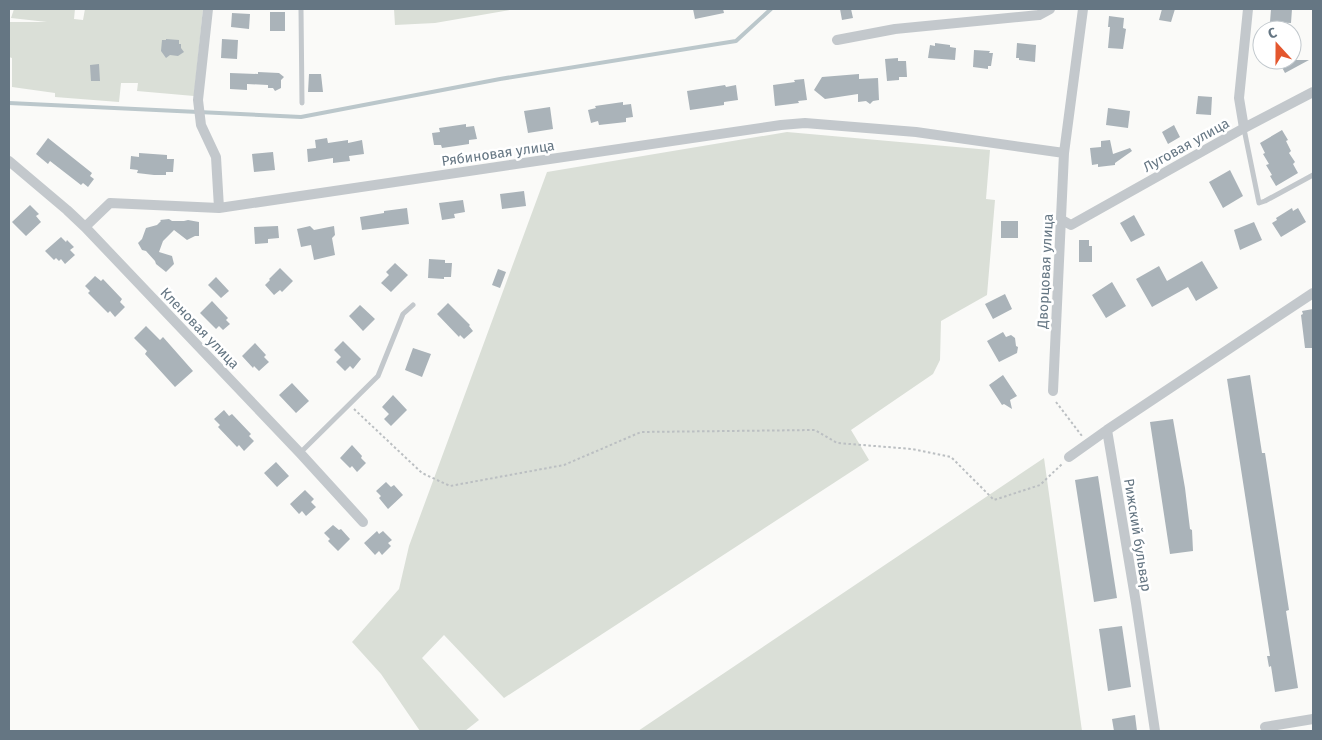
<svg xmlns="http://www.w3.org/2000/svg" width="1322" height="740" viewBox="0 0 1322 740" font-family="'Fira Sans',sans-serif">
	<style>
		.green { fill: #dadfd7 }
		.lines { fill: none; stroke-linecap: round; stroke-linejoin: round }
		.stream { stroke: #bbc7cb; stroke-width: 4 }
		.building { fill: #aab3b9 }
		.path { stroke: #bbbfc2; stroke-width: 2; stroke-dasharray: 2.5 2.5; stroke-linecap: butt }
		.service { stroke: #c3c8cc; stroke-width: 5 }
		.minor { stroke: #c3c8cc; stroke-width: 10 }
		.labels { text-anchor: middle; stroke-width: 5; stroke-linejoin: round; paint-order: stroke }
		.street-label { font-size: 14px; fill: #657683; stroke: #fff }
	</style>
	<rect width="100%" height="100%" fill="#fafaf8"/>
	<path class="green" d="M14 9H75L74 19 83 20 85 9H203L194 96 137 91 138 83H121L119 102 55 97V93L12 87V58L9 57V22H47L11 18Z
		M394 9H515L435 23 395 25Z
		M787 132 990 150 986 199 995 200 987 295 941 321 940 360 933 374 851 430 869 460 504 698 444 635 422 658 479 720 465 731H420L381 674 352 642 399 589 409 546 547 172Z
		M1044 458 1082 731H638Z"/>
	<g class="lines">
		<path class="stream" d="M9 103 301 117 500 79 736 41 771 9"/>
	</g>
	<path class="building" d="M693 9H723L724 13 695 19Z
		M840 9H851L853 18 842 20Z
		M1162 9H1175L1171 22 1159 20Z
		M1271 9H1292L1291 23 1270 22Z
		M270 12H285V31H270Z
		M232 13 250 14 249 29 231 27Z
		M1109 16 1124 18 1123 28 1126 29 1123 49 1108 48 1110 27H1108Z
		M166 39 179 40V44H181V48L184 52 178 56 170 55 166 58 161 51 162 40H166Z
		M222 39 238 40 237 59 221 58Z
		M935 43 950 45V47L956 48 955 60 928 58 930 45 935 46Z
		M1017 43 1036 45 1035 62 1019 60V58H1016Z
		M974 50 990 51 989 53H993L991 66H988V69L973 67Z
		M898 58V61H906L907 77H899V80L887 81 885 59Z
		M1278 60H1309L1285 73Z
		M99 64 100 81H91L90 65Z
		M258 72 279 73 284 77 281 80V88L275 91 273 88H268V85L247 84V90L230 89V73L258 74Z
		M309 74H321L323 92H308Z
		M859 74V79L878 78 879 100 873 101 870 104 866 101 858 102V94L825 99 814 90 822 77Z
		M804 79 807 100 798 101 799 103 775 106 773 85 795 82 794 80Z
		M725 85 726 87 736 85 738 100 724 102V105L690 110 687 91Z
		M1198 96 1212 97 1211 115 1196 114Z
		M623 102V105L631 104 633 117 626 118V122L599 125 598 121 591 123 588 110 596 108 595 106Z
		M550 107 553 129 528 133 524 111Z
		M1108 108 1130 111 1128 128 1106 125Z
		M466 124V127L474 126 477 139 469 140V144L456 146 442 148 441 145H434L432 133 440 132 439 128Z
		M1174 125 1180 137 1168 144 1162 132Z
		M1282 130 1288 140 1286 141 1291 151 1289 153 1295 162 1293 164 1298 173 1276 186 1270 176 1272 175 1266 165 1269 164 1263 154 1265 153 1260 143Z
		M48 138 92 173 90 176 94 179 88 187 83 183 81 185 50 161 48 164 36 154Z
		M327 138 328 143 348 140V143L362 140 364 154 349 156 350 161 341 162 333 163V158L308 162 307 149 316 148 315 140Z
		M1110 140 1113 154 1130 148 1132 151 1115 163V165L1098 167V164L1092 165 1090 148 1101 147V141Z
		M273 152 275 170 254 172 252 154Z
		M139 153 167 155V159H174L173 172H166V175H154L137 173 138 170 130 169 131 156 139 157Z
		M1230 170 1243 196 1223 208 1209 182Z
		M524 191 526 206 502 209 500 194Z
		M463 200 465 212 454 214 455 218 442 220 439 203Z
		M30 205 39 214 36 216 41 222 26 236 12 222Z
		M407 208 409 224 362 230 360 217 384 213V211Z
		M1292 208 1293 211 1298 208 1306 222 1281 237 1272 223 1277 220 1276 218Z
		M1134 215 1145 235 1131 242 1120 223Z
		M169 219 172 221H184L188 220 199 222V236H195L187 240 174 230 163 241 159 252 172 256 174 264 166 272 156 264 155 261 146 251 142 250 138 243 142 239 146 228 157 225 161 221 160 220Z
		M1001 221H1018V238H1001Z
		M1254 222 1262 240 1240 250 1234 230Z
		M278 226 279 238 268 239V243L255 244 254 227Z
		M310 226 314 230 334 226 335 235 332 238 335 255 314 260 311 245 301 247 297 229Z
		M61 237 66 242 67 240 74 247 70 250 75 255 65 264 61 259 59 261 56 258 54 260 45 251Z
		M1079 240H1089V246H1092V262H1079Z
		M429 259 445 260V263H452L451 277H444V279L428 278Z
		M1202 261 1218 288 1196 301 1188 287 1152 307 1136 279 1159 266 1167 281Z
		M395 263 408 275 391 292 381 283 389 275 386 272Z
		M280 268 293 281 282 292 280 290 274 295 265 285 270 280 269 279Z
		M498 269 506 272 500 288 492 285Z
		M95 276 101 281 103 279 122 299 120 302 125 307 115 317 110 311 108 313 88 293 90 291 85 286Z
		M216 277 229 291 221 298 208 285Z
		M1112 282 1126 306 1106 318 1092 295Z
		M1005 294 1012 309 993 319 985 304Z
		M212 301 228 318 226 320 230 324 223 330 219 326 216 329 200 313Z
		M448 303 470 325 469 326 473 331 464 339 460 335 459 337 437 314Z
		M360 305 375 319 363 331 349 316Z
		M1313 309V348H1305L1301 315 1303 314 1302 311Z
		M146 326 160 340 163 337 193 371 175 387 145 354 147 351 134 338Z
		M1003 332 1006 337 1011 335 1015 338 1016 346 1018 347 1017 353 999 362 987 341Z
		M343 341 361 359 353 369 350 366 345 371 336 362 341 357 334 350Z
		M255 343 266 355 264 357 269 362 259 371 254 366 253 368 242 356Z
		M413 348 431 354 422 377 405 370Z
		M1003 375 1017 396 1010 400 1012 409 1004 404 1002 405 989 385Z
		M1250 375 1262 453H1265L1289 610 1286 611 1298 688 1275 692 1271 666 1269 667 1267 656H1270L1227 379Z
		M292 383 309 401 296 413 279 395Z
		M393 395 407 410 391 426 384 419 389 414 382 407Z
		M224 410 229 416 232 414 251 434 249 436 254 441 244 451 239 445 237 447 218 427 220 425 214 419Z
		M1173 419 1185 488 1190 529 1192 530 1193 551 1170 554 1150 422Z
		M352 445 362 456 361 458 366 463 357 472 352 466 350 468 340 458Z
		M276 462 289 476 277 487 264 473Z
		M1098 476 1117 598 1094 602 1075 480Z
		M386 482 391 487 394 485 403 495 388 509 379 498 381 496 376 491Z
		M305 490 314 499 311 502 316 507 306 516 302 511 299 514 290 504Z
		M333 525 339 530 341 529 350 539 338 551 328 541 330 539 324 533Z
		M377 531 379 534 383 531 392 540 388 543 391 546 382 555 379 551 375 555 364 543Z
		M1122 626 1131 687 1108 691 1099 629Z
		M1135 715 1137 731H1114L1112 719Z"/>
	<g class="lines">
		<path class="path" d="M1056 402 1082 436
			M354 409 422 473 450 486 564 465 641 432 815 430 837 443 912 449 951 457 994 500 1040 485 1062 464"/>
		<path class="service" d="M301 9 302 103
			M1244 129 1259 203 1265 201 1313 175
			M300 453 378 376 403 314 413 305"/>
		<path class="minor" d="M208 9 198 100 201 125 216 157 219 208 781 125 805 123 916 132 1064 153 1083 9
			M837 40 895 29 1039 15 1050 9
			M1244 128 1239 98 1248 9
			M9 161 67 210 85 227 300 453 363 522
			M1062 220 1071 225 1244 128 1313 92
			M85 227 110 203 219 208
			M1053 391 1064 153
			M1069 457 1107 430
			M1265 727 1313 719
			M1155 731 1136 603 1107 430 1313 293"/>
	</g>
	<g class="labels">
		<g class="street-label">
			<text transform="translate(1186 145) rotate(-29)" y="5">Луговая улица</text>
			<text transform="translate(498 153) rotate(-8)" y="5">Рябиновая улица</text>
			<text transform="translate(1045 271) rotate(-87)" y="5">Дворцовая улица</text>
			<text transform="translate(200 328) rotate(46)" y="5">Кленовая улица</text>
			<text transform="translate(1138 535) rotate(81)" y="5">Рижский бульвар</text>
		</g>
	</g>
	<rect width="1322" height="740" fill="none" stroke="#657683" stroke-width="20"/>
	<g transform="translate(1277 45) rotate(339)"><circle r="24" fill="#ffffff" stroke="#c1c8cd"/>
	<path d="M0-4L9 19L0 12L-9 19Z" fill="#e4572e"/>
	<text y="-8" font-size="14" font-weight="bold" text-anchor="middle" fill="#657683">С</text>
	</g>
</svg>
